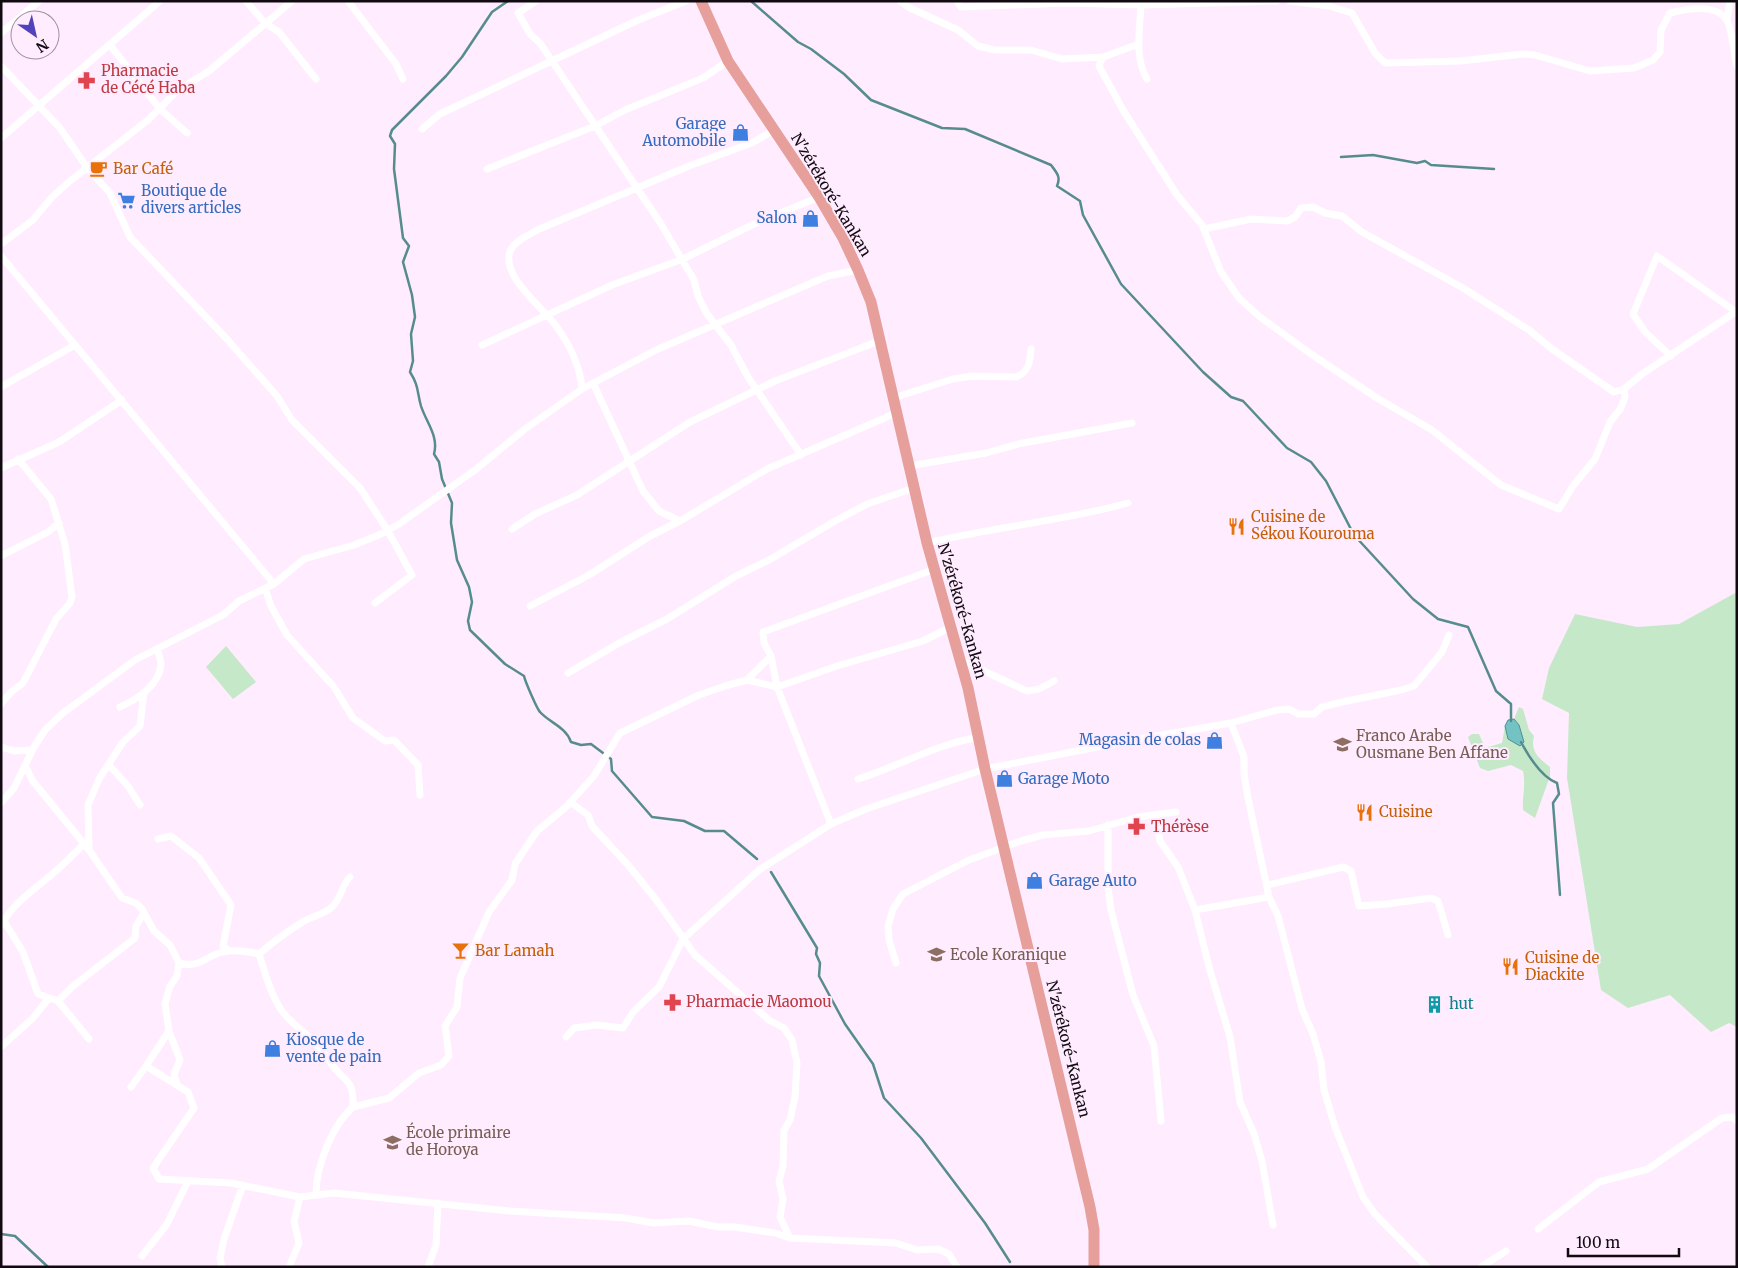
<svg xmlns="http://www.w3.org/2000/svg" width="1738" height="1268" viewBox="0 0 1738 1268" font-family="Merriweather,serif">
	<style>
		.green { fill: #c5e8c9 }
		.water { fill: #74c3c4; stroke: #568c8e }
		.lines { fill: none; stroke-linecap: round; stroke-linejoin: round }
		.stream { stroke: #568c8e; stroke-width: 2.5 }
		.minor { stroke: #fff; stroke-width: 7 }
		.trunk { stroke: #e69f9a; stroke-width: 11 }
		.labels { text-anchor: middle; stroke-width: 4; stroke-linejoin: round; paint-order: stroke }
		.health-label { font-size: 15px; fill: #be3a42; stroke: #ffecfe; text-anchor: start }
		.shop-label { font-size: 15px; fill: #366cbe; stroke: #ffecfe; text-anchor: start }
		.food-label { font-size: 15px; fill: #c56008; stroke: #ffecfe; text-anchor: start }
		.street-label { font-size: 15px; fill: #110b11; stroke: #ffecfe }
		.education-label { font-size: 15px; fill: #785e54; stroke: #ffecfe; text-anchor: start }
		.culture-label { font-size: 15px; fill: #0d838f; stroke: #ffecfe; text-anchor: start }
	</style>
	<rect width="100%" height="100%" fill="#ffecfe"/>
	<path class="green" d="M1737 592V1027L1729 1023 1711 1032 1670 995 1628 1008 1601 990 1567 778 1569 713 1542 699 1549 668 1575 614 1637 627 1679 624Z
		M226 646 256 682 233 699 206 667Z
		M1519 707 1523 709 1529 730 1534 736C1530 752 1539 758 1550 767V776L1535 818 1523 810C1522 796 1526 785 1523 771L1511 765 1488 771 1480 768 1468 737 1472 734H1479L1485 748 1502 743 1505 726 1508 739 1519 725 1514 719Z"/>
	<path class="water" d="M1514 719 1519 725 1524 742 1520 746 1508 739 1505 726 1508 720Z"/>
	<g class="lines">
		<path class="stream" d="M508 1 492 12 462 57 446 76 392 130 390 136 395 144 394 169 403 238 409 246 403 262 412 295 415 317 411 334 413 361 410 372C419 386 417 392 421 406 426 422 439 436 434 454L439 462 442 479 452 503 451 523 457 560 469 587 472 602 468 621 470 630 505 664 524 676C525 681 537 709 540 712 550 723 566 727 571 742L581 745 591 744 611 759 612 771 652 817 684 821 705 831H724L757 859
			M751 1 798 42 811 49 844 74 871 100 942 128 965 129 1051 165C1057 173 1061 177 1057 186L1080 201 1083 215 1121 284 1203 372 1231 397 1243 401 1287 448 1311 462 1326 481 1354 535 1413 599 1438 619 1468 627 1496 691 1511 704V721
			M1341 157 1373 155 1417 163 1425 161 1431 165 1494 169
			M1521 742C1529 757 1541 777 1557 783L1559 794 1553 803 1560 895
			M771 872 817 948 816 954 820 963 819 976 845 1024 873 1064 884 1098 921 1138 985 1223 1010 1262
			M1 1234 15 1236 48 1267"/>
		<path class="minor" d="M246 1 265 23 279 32 316 79
			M348 1 396 64 403 79
			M536 1 518 13 530 34 540 43 661 224 694 280 698 296 707 314 731 345 748 377 801 455
			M900 1 908 7 958 30 978 46 995 50H1031L1062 59 1103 57
			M957 1 961 7 1068 3 1141 5C1140 28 1134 58 1147 79
			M1290 1 1329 6 1352 13 1375 53 1385 63 1460 61 1523 54 1535 55 1590 71 1634 68 1653 60 1660 52 1661 30 1670 13C1686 9 1715 3 1726 19 1732 27 1734 55 1737 66
			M1141 2V5L1277 1
			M1727 20 1730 1
			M1 33 39 1
			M1139 44 1103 57 1099 66 1123 110 1177 195 1202 225 1221 272 1239 298 1260 317 1311 354 1377 398 1432 430 1501 485 1559 509 1573 486 1595 459 1610 422 1621 408 1625 397 1624 389
			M110 45 160 109 187 133
			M1 66 60 128 88 169 110 193 130 237 225 337 277 396 292 420 360 488 388 531 412 575 375 603
			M422 129 440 114 636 21 686 1
			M1 138 160 1
			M487 169 595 126 625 110 703 78 728 61
			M1204 229 1251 219 1287 221 1295 217 1301 208 1313 207 1325 213 1342 216 1362 232 1463 288 1529 330 1552 349 1614 392 1624 389 1642 374 1737 311
			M1 244 33 220 52 197 70 181 148 120 177 91 209 71 292 1
			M1 256 274 584
			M482 345 612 285 683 259 754 224 819 197
			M1671 356 1645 332 1633 314 1657 256 1736 312
			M593 383 643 491 659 511 680 521
			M1 387 75 345
			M582 389C580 366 570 345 556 326 543 307 501 277 510 251 514 241 529 235 537 230L689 166 752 143 774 130
			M893 398 953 379 972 376 1016 377C1029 372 1030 362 1031 349
			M909 466 986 453 1018 444 1132 423
			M1 468 59 442 122 400
			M512 529 535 514 577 495 690 422 775 381 879 341
			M927 543C993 527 1063 521 1128 503
			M1 556 48 532 59 523
			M265 588 271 606 287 635 334 687 353 718 385 741 394 740 418 765 420 795
			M530 606 589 575 650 536 680 521 767 469 896 413
			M960 660 1027 691 1039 689 1054 681
			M568 673 621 642 667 619 736 576 769 560 835 521 867 504 914 488
			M747 680 771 656
			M1 704 11 692 23 683 56 619 70 603 72 597 65 544 51 499 18 459
			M120 707C136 700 160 685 161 664 161 660 158 653 157 649
			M1231 723 1277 710 1289 709 1298 714H1314L1322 707 1342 702 1401 690 1414 686 1442 652 1449 635
			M1 747 14 751 32 750
			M25 765 32 780 89 850 122 898 136 903 142 909 154 931 170 945 179 963 177 976 170 986 165 1004 169 1031 146 1066
			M109 765 128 786 140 805
			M858 779C899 766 936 744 980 737
			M570 802 588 815 592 826 629 866 657 901 695 955 769 1020 784 1028 792 1040 797 1063 795 1097 790 1120 784 1130 783 1166 779 1181 783 1199 780 1217 790 1238
			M1 803 14 788 34 747 45 730 63 713 135 660 223 615 239 601 274 584 304 559 354 545 381 534 399 524 475 470 525 429 582 389 656 350 795 290 828 276 858 270
			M1156 815 1160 841 1178 867 1195 910 1209 967 1230 1037 1240 1102 1254 1134 1262 1161 1273 1225
			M831 824 777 687 771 656 764 643 763 632 935 569
			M1108 825V887L1111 910 1133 995 1154 1046 1161 1121
			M158 839 171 836 199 858 231 905 223 946 229 951
			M89 850 88 805 99 779 123 742 140 726 144 692
			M1268 885 1343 867 1351 871 1359 906 1387 904 1431 898 1438 901 1448 935
			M1195 910 1269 897
			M4 921 23 952 38 994 58 1001
			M1 926C13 903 31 892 50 876 62 866 73 855 84 844
			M259 954C273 942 288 931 304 921 313 916 325 914 332 907 342 898 341 885 350 877
			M179 963C199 968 202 959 219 953 232 949 247 951 259 954 265 973 270 992 280 1008 288 1021 300 1028 310 1038 319 1046 325 1055 332 1065 345 1083 354 1078 353 1107 332 1125 316 1167 316 1194
			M896 963 889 940 888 926 893 909 903 894 969 860 1021 841 1043 835 1089 831 1138 817 1176 812
			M169 1031 180 1060 174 1074 177 1084
			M566 1037 574 1028 597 1025 623 1028 633 1012 659 987 683 939 759 870 831 824 866 809 985 769 1128 741 1231 723 1244 757V774L1248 798 1269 897 1278 916 1302 1009 1313 1034 1321 1062 1324 1090 1335 1127 1363 1197 1375 1214 1427 1267
			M89 1039 58 1001 72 987 135 938 136 926 144 913
			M1 1047 33 1018 49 998
			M131 1087 146 1066 188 1092 194 1108 153 1168 159 1179 231 1183 300 1197 334 1193 510 1211 626 1218 653 1223 689 1221 718 1227H735L775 1233 790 1238 896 1243 917 1250 938 1249 949 1254 957 1267
			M353 1107 389 1098 419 1073 441 1065 449 1056 445 1026 457 1007 460 978 489 912 512 880 515 864 537 831 566 807 594 776 620 733 699 695 725 686 747 680 777 687 837 666 923 641 951 627
			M1538 1229 1599 1182 1648 1169 1722 1118 1732 1117 1737 1121
			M142 1256 167 1224 188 1181
			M222 1267 220 1258 224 1239 243 1185
			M289 1267 299 1243 294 1221 300 1197
			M428 1267 436 1245 438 1203
			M1481 1267 1506 1251"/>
		<path class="trunk" d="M701 1 728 61 819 197 843 238 858 270 871 302 927 543 968 688 985 769 1090 1207 1094 1230V1267"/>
	</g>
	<defs>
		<symbol id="pharmacy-bare" viewBox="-9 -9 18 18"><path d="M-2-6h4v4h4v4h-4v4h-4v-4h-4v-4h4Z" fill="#e0444e" stroke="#ffecfe" stroke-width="2.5" paint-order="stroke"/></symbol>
		<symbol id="shop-bare" viewBox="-9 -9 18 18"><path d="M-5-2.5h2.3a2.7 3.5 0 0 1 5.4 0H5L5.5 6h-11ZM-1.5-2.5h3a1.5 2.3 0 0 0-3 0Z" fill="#3f7fe0" stroke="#ffecfe" stroke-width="2.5" paint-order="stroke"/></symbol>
		<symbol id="cafe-bare" viewBox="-9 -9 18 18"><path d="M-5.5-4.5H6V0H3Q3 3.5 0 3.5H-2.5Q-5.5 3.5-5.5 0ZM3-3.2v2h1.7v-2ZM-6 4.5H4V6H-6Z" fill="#e8710a" stroke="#ffecfe" stroke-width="2.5" paint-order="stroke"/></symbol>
		<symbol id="supermarket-bare" viewBox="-9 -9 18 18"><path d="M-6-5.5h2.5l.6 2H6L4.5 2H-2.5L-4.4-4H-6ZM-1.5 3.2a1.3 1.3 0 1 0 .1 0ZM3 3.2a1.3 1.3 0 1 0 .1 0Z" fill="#3f7fe0" stroke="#ffecfe" stroke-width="2.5" paint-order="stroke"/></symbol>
		<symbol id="restaurant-bare" viewBox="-9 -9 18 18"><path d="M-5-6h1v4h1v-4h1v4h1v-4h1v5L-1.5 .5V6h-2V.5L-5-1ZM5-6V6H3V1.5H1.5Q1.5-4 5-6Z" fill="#e8710a" stroke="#ffecfe" stroke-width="2.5" paint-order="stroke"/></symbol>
		<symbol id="school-bare" viewBox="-9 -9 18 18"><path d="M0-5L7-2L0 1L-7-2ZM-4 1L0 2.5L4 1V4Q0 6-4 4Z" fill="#8d6e63" stroke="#ffecfe" stroke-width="2.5" paint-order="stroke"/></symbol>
		<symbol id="bar-bare" viewBox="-9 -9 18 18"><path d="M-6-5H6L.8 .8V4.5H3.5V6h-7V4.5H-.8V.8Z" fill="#e8710a" stroke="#ffecfe" stroke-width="2.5" paint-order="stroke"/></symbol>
		<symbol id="building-bare" viewBox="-9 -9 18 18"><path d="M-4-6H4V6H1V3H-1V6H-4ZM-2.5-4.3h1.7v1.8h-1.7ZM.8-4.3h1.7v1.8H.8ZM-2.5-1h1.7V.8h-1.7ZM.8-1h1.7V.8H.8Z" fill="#0f9aa8" stroke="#ffecfe" stroke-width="2.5" paint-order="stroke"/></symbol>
	</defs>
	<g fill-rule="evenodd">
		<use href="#pharmacy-bare" x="74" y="68" width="25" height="25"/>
		<use href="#shop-bare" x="728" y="120" width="25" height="25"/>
		<use href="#cafe-bare" x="86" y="156" width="25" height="25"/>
		<use href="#supermarket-bare" x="114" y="188" width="25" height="25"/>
		<use href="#shop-bare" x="798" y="206" width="25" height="25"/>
		<use href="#restaurant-bare" x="1224" y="514" width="25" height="25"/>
		<use href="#shop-bare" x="1202" y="728" width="25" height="25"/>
		<use href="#school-bare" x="1330" y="732" width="25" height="25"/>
		<use href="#shop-bare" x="992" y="766" width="25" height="25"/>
		<use href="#restaurant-bare" x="1352" y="800" width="25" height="25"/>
		<use href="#pharmacy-bare" x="1124" y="814" width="25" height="25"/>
		<use href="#shop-bare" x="1022" y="868" width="25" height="25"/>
		<use href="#bar-bare" x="448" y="938" width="25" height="25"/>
		<use href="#school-bare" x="924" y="942" width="25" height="25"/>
		<use href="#restaurant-bare" x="1498" y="954" width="25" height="25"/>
		<use href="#pharmacy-bare" x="660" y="990" width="25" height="25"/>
		<use href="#building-bare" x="1422" y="992" width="25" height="25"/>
		<use href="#shop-bare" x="260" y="1036" width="25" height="25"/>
		<use href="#school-bare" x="380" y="1130" width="25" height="25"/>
	</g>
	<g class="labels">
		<g class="health-label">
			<text x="101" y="76">Pharmacie<tspan x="101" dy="17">de Cécé Haba</tspan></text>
			<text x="1151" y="832">Thérèse</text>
			<text x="686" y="1007">Pharmacie Maomou</text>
		</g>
		<g class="shop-label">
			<text x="726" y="129" text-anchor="end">Garage<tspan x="726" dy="17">Automobile</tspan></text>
			<text x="141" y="196">Boutique de<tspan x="141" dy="17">divers articles</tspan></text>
			<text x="797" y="223" text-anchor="end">Salon</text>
			<text x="1201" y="745" text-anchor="end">Magasin de colas</text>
			<text x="1018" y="784">Garage Moto</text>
			<text x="1049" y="886">Garage Auto</text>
			<text x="286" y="1045">Kiosque de<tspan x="286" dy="17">vente de pain</tspan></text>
		</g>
		<g class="food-label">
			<text x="113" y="174">Bar Café</text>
			<text x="1251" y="522">Cuisine de<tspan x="1251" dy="17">Sékou Kourouma</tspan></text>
			<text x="1379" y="817">Cuisine</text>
			<text x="475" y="956">Bar Lamah</text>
			<text x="1525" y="963">Cuisine de<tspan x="1525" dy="17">Diackite</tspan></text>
		</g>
		<g class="street-label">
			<text transform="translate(831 195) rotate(59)" y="5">N'zérékoré-Kankan</text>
			<text transform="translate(962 611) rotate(74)" y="5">N'zérékoré-Kankan</text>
			<text transform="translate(1068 1049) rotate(76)" y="5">N'zérékoré-Kankan</text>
		</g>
		<g class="education-label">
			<text x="1356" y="741">Franco Arabe<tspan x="1356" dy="17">Ousmane Ben Affane</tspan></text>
			<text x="950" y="960">Ecole Koranique</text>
			<text x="406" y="1138">École primaire<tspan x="406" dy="17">de Horoya</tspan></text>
		</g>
		<g class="culture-label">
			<text x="1449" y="1009">hut</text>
		</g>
	</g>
	<rect width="1738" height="1268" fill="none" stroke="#110b11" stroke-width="5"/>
	<g transform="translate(35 35) rotate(146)"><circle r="24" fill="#ffecfe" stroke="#a0929f"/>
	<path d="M0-4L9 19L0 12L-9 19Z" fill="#5243bb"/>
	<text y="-8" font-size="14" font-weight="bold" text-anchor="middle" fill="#110b11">N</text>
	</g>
	<path d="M1568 1248v8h111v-8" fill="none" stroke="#110b11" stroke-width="2.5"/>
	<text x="1576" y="1248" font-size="15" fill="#110b11" stroke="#ffecfe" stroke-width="4" paint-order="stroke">100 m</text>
</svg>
